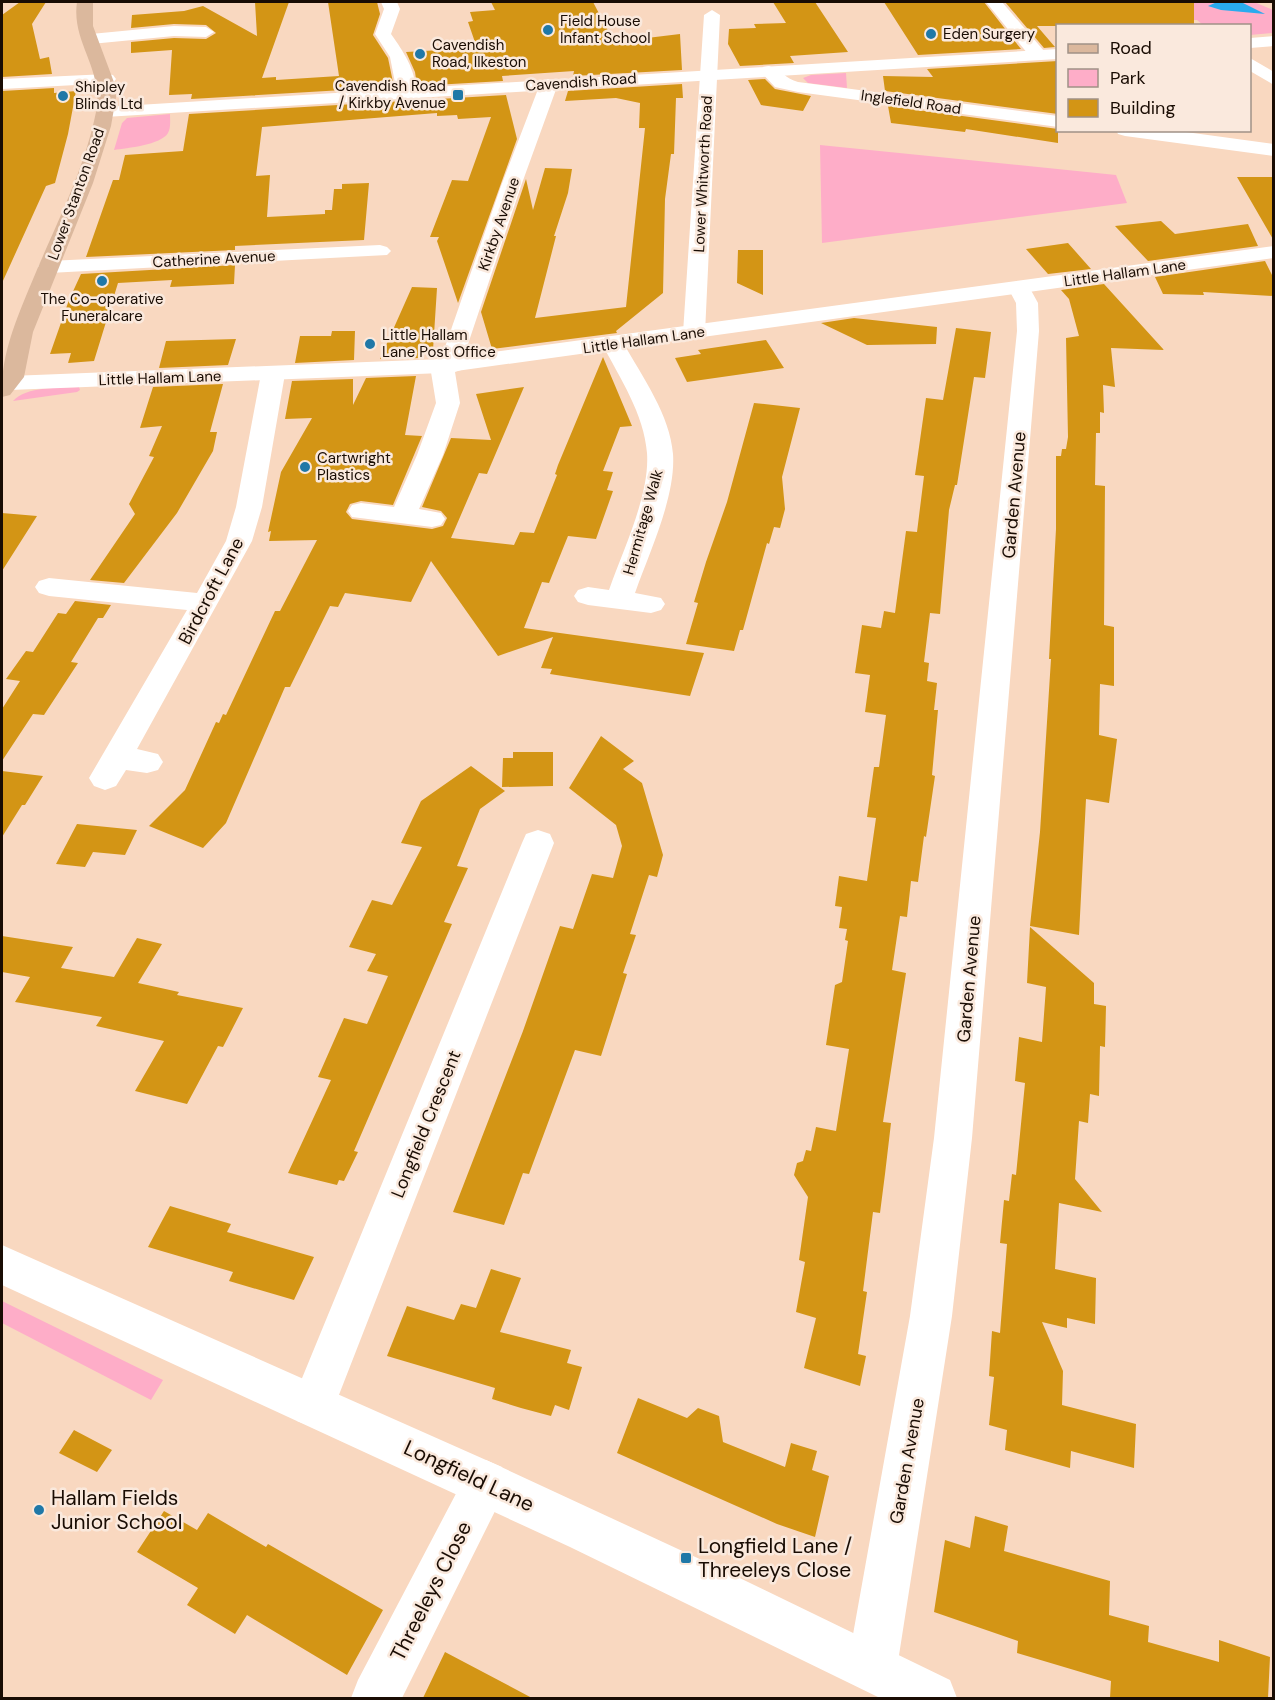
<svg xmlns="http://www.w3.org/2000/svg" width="1275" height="1700" viewBox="0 0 1275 1700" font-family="'DM Sans',sans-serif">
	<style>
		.green { fill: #feadc8 }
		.water { fill: #29abee }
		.building { fill: #d39515 }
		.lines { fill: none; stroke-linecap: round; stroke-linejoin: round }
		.minor { fill: #fff; fill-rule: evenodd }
		.tertiary { fill: #fff; fill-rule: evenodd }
		.primary { fill: #dbb89d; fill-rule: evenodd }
		.poi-dot { fill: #2078a7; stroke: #fae9dd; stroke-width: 2 }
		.labels { text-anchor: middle; stroke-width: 5; stroke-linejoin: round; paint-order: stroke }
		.far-poi-label { font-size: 15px; fill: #190c03; stroke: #fae9dd; text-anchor: start }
		.far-street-label { font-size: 15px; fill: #190c03; stroke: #fae9dd }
		.street-label { font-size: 18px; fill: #190c03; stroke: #fae9dd }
		.near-street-label { font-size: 21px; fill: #190c03; stroke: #fae9dd }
		.near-poi-label { font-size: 21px; fill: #190c03; stroke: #fae9dd; text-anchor: start }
	</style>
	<rect width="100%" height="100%" fill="#f9d8c0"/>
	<path class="green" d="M1180 2H1254L1273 10V33L1250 35V26L1203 25 1197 20H1193Z
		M846 73 847 88 808 83 803 78 811 75Z
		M170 114C170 120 171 128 168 133 161 145 127 148 114 150L122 123 127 118Z
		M820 145 1116 175 1127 203 822 243Z
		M79 387 80 390 77 392 13 401C26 386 60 388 79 387Z
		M2 1301 163 1380 151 1400 2 1323Z"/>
	<path class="water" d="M1217 2H1241L1265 14 1221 10 1208 6Z"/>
	<path class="building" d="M20 2H46L32 24 40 59 49 57 52 74 2 77V15Z
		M255 2H289L262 78 276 77V80L339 76 328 2H377L380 14 373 35 388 58 394 87 191 99 192 94 169 95 172 50 131 53V42L174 38 206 39 216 33 206 25 174 24 131 28 132 15 184 11 203 6 257 36Z
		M491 2H593L614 42 680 34 682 70 573 76 574 71 502 76 503 81 417 86 415 72 406 52 477 48 468 22 473 21 470 12 495 10Z
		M773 2H815L848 52 790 56 794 63 740 66 728 44 729 29 756 28 754 24 786 23Z
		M884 2H984L1021 49 918 55Z
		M1005 2H1194V26H1037L1055 47 1044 48Z
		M1058 61V114L885 91 883 76 933 77 927 69Z
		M765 79 775 89 811 96 803 111 761 105 748 80Z
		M682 84 683 98H676L674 154H671L665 199 663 293 616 331 617 333 492 349 481 312 526 179 533 210 545 168 572 169 568 193 554 236H556L535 318 626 307 645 128H639L640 103 616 98 565 101 568 91Z
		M54 88V93L76 91 68 134 55 183 46 186 2 283V91Z
		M506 95 517 139 458 303 437 241 439 237H430L452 180 468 181 491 117 458 119 457 115 437 116V113L262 127 256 176 270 175 267 217 325 214V210H332L334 189H342V184L369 183 364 240 235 246V250L86 257 113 180H119L125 155 183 151 189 114Z
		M888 106 1058 129V143L966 129 965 132 891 123Z
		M1237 177H1274V241Z
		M1161 221 1175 234 1248 224 1258 246 1148 261 1115 226Z
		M1068 243 1091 269 1048 274 1026 249Z
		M738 250H763V295L737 283Z
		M1265 261 1274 279V296L1203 292 1204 295 1163 294 1155 277Z
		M235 265 234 284 170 287 172 280 118 283 94 361 68 363 71 353 50 354 69 300 81 274Z
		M1104 284 1164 350 1111 348 1115 387 1103 385 1104 413 1100 412V433H1096L1095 485 1105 486 1104 625 1114 627V686L1100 684 1099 735 1117 739 1109 803 1086 799 1079 935 1030 926 1040 832 1051 659H1049L1056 529V456H1061L1062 449H1066L1068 437 1066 338 1079 336 1069 299 1061 290Z
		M412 287 437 288 433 350 420 351 419 358 380 359Z
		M854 318 937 327 936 344 867 345 821 323Z
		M956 328 991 332 985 378 974 377 957 485H955L949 510 940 614 930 613 924 662 929 663 927 681 937 683 934 710H938L932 775 935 776 926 837 924 836 918 882 911 881 907 917 900 916 892 970 906 973 883 1122 891 1123 885 1174 880 1213 873 1212 863 1291 867 1292 858 1354 866 1356 860 1386 804 1368 816 1318 796 1312 805 1262 799 1260 808 1197 794 1175 797 1163 803 1161 806 1150 811 1151 816 1127 836 1131 849 1049 826 1045 835 985 842 982 848 941 845 940 847 929 839 928 842 907 835 906 839 876 867 881 876 818 867 817 874 767H879L886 715 865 712 870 675 855 673 862 625 881 628 884 611 895 613 906 531 917 532 924 476 915 475 926 398 943 400Z
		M332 331H355L354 360 295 363 300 336H331Z
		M236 339 228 365 159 368 166 341Z
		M766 340 784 368 687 382 675 358 701 354 698 350Z
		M603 357 632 426 620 427 603 471 613 472 607 490 613 491 596 539 568 536 549 583 542 582 524 628 704 653 690 696 550 674 552 669 541 668 553 637 498 656 431 561 411 602 345 593 338 607 330 606 290 687H285L226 823 203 848 149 826 185 790 216 722 219 723 223 714 226 715 275 611H280L317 540 269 541 271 531 268 532 281 472 312 418 285 419 292 381 353 379V405L366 378 416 376 405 435 422 436 393 505 361 501 350 504 346 512 352 519 432 529 443 526 447 518 441 511 422 507 451 438 491 440 476 394 524 387 487 474 479 473 451 538 514 545 520 532 534 533 557 475 555 474 558 465Z
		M223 384 210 432H217L213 451 177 513 124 583 90 580 135 514 129 504 154 457 149 456 162 426 140 428 153 387Z
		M754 403 800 408 782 477 785 509 780 528 774 527 769 544 767 543 743 630H740L734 651 686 644 698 603 694 602 706 562 727 502Z
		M2 513 37 516 2 571Z
		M75 601 111 605 103 618H98L71 662 78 663 44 715 33 714 2 761V709L20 681 6 679 26 651 33 652 58 613 66 614Z
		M601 736 634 761 623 769 642 783 663 855 657 877 649 875 630 934 636 935 623 973 627 974 601 1056 575 1050 529 1174 523 1173 504 1225 453 1212 523 1031 560 926 573 929 592 874 613 878 622 846 616 825 569 788Z
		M513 752H553V786L502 787 503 758H513Z
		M471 766 505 791 480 809 457 866 468 868 444 922 452 924 354 1151 358 1152 344 1181 339 1180 337 1185 288 1173 331 1080 318 1077 344 1018 367 1024 388 976 367 971 376 954 349 947 372 900 392 905 422 847 401 843 421 801Z
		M2 771 43 776 25 805H22L2 837Z
		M77 824 137 830 125 855 93 852 85 867 56 864Z
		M1030 927 1094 983V1004L1106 1006 1105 1047 1100 1046 1099 1096 1090 1094 1088 1123 1079 1121 1075 1179 1102 1212 1059 1203 1055 1269 1096 1278 1095 1324 1067 1318V1328L1042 1322 1063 1371 1062 1405 1136 1424 1134 1468 1071 1451 1070 1468 1005 1450 1007 1430 989 1425 994 1377 989 1376 992 1331 1000 1333 1007 1244 1000 1243 1004 1200 1009 1201 1012 1174 1016 1175 1025 1083 1015 1081 1019 1037 1042 1042 1046 987 1027 983Z
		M2 936 73 947 61 968 114 977 137 938 162 944 138 983 179 992 177 995 243 1008 223 1047 218 1046 187 1104 135 1091 164 1041 96 1026 102 1017 15 1002 30 977 2 972Z
		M170 1206 231 1224 227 1232 314 1257 294 1300 229 1281 233 1272 148 1247Z
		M491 1269 521 1278 500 1332 571 1350 567 1363 582 1367 569 1410 555 1405 551 1416 521 1408 492 1399 495 1388 387 1356 407 1306 454 1320 461 1304 476 1308Z
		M638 1398 687 1418 698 1408 719 1416 723 1442 785 1467 791 1443 817 1451 812 1470 829 1476 815 1537 777 1524 617 1453Z
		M74 1430 112 1450 97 1472 59 1453Z
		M164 1511 197 1530 208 1513 266 1547 268 1544 383 1610 347 1675 247 1615 235 1634 187 1605 198 1588 137 1552Z
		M975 1516 1008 1526 1004 1551 1110 1581 1109 1615 1149 1626 1148 1642 1219 1662V1640L1270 1657 1268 1698H1110L1111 1681 1017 1653 1018 1641 934 1612 945 1540 970 1548Z
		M445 1652 532 1698H423Z"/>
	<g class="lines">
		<path class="minor" d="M381 2H397L400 9 391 34C401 48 423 79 412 97H400L397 93 390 57 375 34 384 9Z
			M986 2H1002L1044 51 1047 55 1044 59H1032Z
			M712 10 720 15 705 333 702 338 694 340 686 338 683 333 704 15Z
			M174 26 206 27 214 32 206 37 174 36 91 44 83 39 91 34Z
			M1250 58 1274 72V85L1250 71Z
			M769 66C780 69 786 79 798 82L1058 116V127L798 92 775 87 760 71 763 67Z
			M107 74 113 75 116 79 113 83 2 89V79Z
			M549 79 555 80 558 84 521 186 467 347 465 365 461 370 455 372 460 403 443 455 419 509 441 513 445 519 441 525 432 527 352 517 348 511 352 505 361 503 394 507 417 455 436 403 430 366 434 361 442 359 445 347 501 186 540 84 543 80Z
			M1116 130H1171L1274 144V156L1125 136 1118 134Z
			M380 245 387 247 391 251 387 255 49 273 41 272 38 267 41 262 49 261Z
			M1019 281 1027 283 1038 303 1039 331 972 1138 952 1316 897 1668 889 1685 872 1693 855 1685 847 1668 910 1316 934 1138 1017 331 1016 303 1008 288 1011 283Z
			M613 337 621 339 624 344C643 378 670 415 673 454 676 497 649 553 635 593L661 598 665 604 661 610 651 613 588 605 578 602 574 596 578 590 588 587 609 590C623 550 650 495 647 453 644 414 620 378 602 344L605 339Z
			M273 367 281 369 285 374 262 507 252 541 137 749 158 754 163 762 158 770 147 773 126 770 116 786 105 790 94 786 89 778 187 610 49 596 39 593 35 587 39 581 49 578 197 593 226 541 236 507 261 374 265 369Z
			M538 830 550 834 554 843 335 1405 329 1421 313 1427 297 1421 291 1405 522 843 526 834Z
			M486 1460 502 1467 509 1483 402 1698H351L358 1680 470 1467Z"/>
		<path class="tertiary" d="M1274 36V46L1250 48V38Z
			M1058 49V59L105 117 99 116 96 112 99 108 105 107Z
			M1274 246V258L442 373 10 390 2 388V378L10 376 442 359Z
			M2 1245 486 1460 719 1568 950 1680 957 1698H880L570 1547 2 1285Z"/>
		<path class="primary" d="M77 2H93V26L115 85 116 97 111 126 93 183 33 332 24 377 10 395 2 397C0 357 16 320 31 284 54 228 84 172 96 112 104 68 71 43 77 2Z"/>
	</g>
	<g class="poi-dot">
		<circle cx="548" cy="30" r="6"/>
		<circle cx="931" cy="34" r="6"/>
		<circle cx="420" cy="54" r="6"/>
		<rect x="452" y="89" width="12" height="12" rx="3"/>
		<circle cx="63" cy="96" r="6"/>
		<circle cx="102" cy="281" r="6"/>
		<circle cx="370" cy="344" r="6"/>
		<circle cx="305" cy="467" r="6"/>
		<circle cx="39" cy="1510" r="6"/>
		<rect x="680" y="1552" width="12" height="12" rx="3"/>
	</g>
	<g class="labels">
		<g class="far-poi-label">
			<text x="560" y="26">Field House<tspan x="560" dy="17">Infant School</tspan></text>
			<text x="943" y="39">Eden Surgery</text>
			<text x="432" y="50">Cavendish<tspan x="432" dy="17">Road, Ilkeston</tspan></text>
			<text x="446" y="91" text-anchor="end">Cavendish Road<tspan x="446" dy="17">/ Kirkby Avenue</tspan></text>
			<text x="75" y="92">Shipley<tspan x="75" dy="17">Blinds Ltd</tspan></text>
			<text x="102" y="304" text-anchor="middle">The Co-operative<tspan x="102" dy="17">Funeralcare</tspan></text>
			<text x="382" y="340">Little Hallam<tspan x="382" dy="17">Lane Post Office</tspan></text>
			<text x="317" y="463">Cartwright<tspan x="317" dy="17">Plastics</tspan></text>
		</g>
		<g class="far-street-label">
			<text transform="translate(581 82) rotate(-4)" y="5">Cavendish Road</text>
			<text transform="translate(911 102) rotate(8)" y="5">Inglefield Road</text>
			<text transform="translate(703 174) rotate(-87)" y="5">Lower Whitworth Road</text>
			<text transform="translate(76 194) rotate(-70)" y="5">Lower Stanton Road</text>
			<text transform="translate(499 224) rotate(-71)" y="5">Kirkby Avenue</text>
			<text transform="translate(214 259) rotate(-3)" y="5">Catherine Avenue</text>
			<text transform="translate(1125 273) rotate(-8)" y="5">Little Hallam Lane</text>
			<text transform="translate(644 340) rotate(-8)" y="5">Little Hallam Lane</text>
			<text transform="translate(160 378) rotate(-2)" y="5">Little Hallam Lane</text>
			<text transform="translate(643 522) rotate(-74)" y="5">Hermitage Walk</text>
		</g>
		<g class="street-label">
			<text transform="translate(1014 495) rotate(-85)" y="6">Garden Avenue</text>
			<text transform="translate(211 591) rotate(-62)" y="6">Birdcroft Lane</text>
			<text transform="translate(969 979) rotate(-85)" y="6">Garden Avenue</text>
			<text transform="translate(426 1124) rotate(-68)" y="6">Longfield Crescent</text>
			<text transform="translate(907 1461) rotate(-80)" y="6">Garden Avenue</text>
		</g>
		<g class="near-street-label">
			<text transform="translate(469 1476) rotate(25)" y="7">Longfield Lane</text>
			<text transform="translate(431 1591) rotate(-63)" y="7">Threeleys Close</text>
		</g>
		<g class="near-poi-label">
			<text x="51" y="1505">Hallam Fields<tspan x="51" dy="24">Junior School</tspan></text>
			<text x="698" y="1553">Longfield Lane /<tspan x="698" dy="24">Threeleys Close</tspan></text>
		</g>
	</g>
	<rect width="1275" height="1700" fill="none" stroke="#190c03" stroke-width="6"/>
	<rect x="1056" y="24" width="195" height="108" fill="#fae9dd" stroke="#a09186" stroke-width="1.5"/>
	<rect x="1068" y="44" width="30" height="9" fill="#dbb89d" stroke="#a09186" stroke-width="1.5"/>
	<text x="1110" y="54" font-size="18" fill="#190c03">Road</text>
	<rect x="1068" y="69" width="30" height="18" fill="#feadc8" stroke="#a09186" stroke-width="1.5"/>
	<text x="1110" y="84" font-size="18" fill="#190c03">Park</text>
	<rect x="1068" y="99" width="30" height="18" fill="#d39515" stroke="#a09186" stroke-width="1.5"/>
	<text x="1110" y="114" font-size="18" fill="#190c03">Building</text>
</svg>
